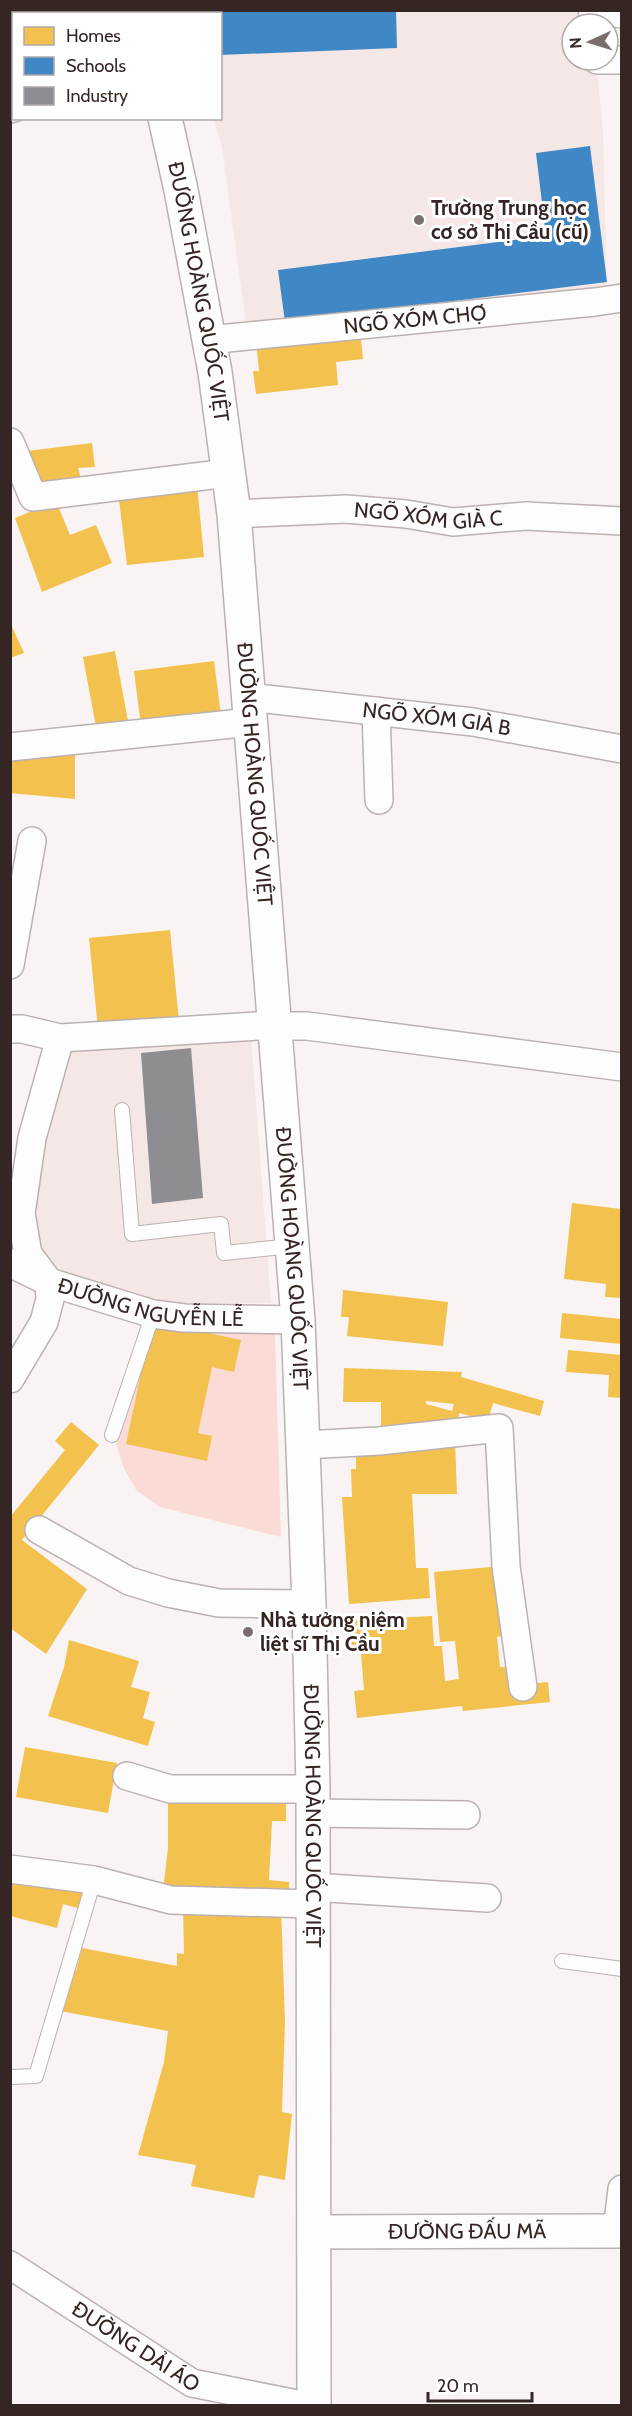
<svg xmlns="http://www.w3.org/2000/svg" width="632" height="2416" viewBox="0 0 632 2416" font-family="Cabin,sans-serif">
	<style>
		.built { fill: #f5e7e5 }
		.green { fill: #fbdbd5 }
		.homes { fill: #f2c14e; fill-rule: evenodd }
		.schools { fill: #3f88c5 }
		.industry { fill: #8d8d92 }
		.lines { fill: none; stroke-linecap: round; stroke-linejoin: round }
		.lane-casing { stroke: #bbb1b0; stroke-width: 16 }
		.street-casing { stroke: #bbb1b0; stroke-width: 30 }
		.secondary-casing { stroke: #bbb1b0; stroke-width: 36 }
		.lane { stroke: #fefdfd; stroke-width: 14 }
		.street { stroke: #fefdfd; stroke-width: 27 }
		.secondary { stroke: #fefdfd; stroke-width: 33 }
		.poi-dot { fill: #7a6e6c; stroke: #fff; stroke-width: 2 }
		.labels { text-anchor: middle; stroke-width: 6; stroke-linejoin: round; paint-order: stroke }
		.poi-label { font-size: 21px; font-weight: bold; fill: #362623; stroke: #fff; text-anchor: start }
		.street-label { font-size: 21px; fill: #362623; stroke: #fff }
	</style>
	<rect width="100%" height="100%" fill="#f9f4f3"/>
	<path class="built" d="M184 11H592L593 24H572V60H596L603 132 607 292 246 324 222 148 214 119 220 118V14L185 13Z
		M251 1036 271 1303 153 1304 49 1267 28 1232 34 1168 74 1041Z"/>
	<path class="green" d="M146 1326 275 1333 281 1537 160 1507 136 1490 123 1466 115 1439Z"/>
	<path class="homes" d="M360 329 363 359 336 362 338 385 256 394 253 371H259L256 341Z
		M92 443 95 467 78 468 83 486 37 492 27 451Z
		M197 484 204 557 127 565 118 492Z
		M56 501 70 535 96 525 112 563 42 592 15 518Z
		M10 622 24 653 10 658Z
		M115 651 129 726 97 732 83 657Z
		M214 661 221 715 141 726 134 671Z
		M75 747V799L10 793V751Z
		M170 930 179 1021 98 1029 89 938Z
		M572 1203 621 1209V1298L605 1297 606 1284 564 1279Z
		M343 1290 448 1302 443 1346 347 1336 349 1317H341Z
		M562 1313 621 1319V1344L560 1338Z
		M152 1321 241 1340 234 1372 212 1367 198 1433 212 1436 207 1461 126 1444Z
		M568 1350 621 1355V1398L608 1397 609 1375 566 1372Z
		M344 1368 462 1372 461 1377 544 1401 540 1416 493 1403 488 1421 459 1413 458 1429 381 1434V1402H343ZM426 1401 454 1404 452 1411 426 1404Z
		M71 1422 99 1445 22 1540 87 1589 46 1654 10 1628V1517L65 1450 55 1441Z
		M455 1441 457 1494H412L416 1568H428L430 1598 349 1604 342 1497H352L351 1469H356V1443Z
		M502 1566 508 1635 497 1637 500 1667 518 1666 519 1685 548 1682 550 1702 463 1711 462 1706 357 1718 354 1691 364 1690 361 1653H348L347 1620 432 1616 434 1646H442L445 1681 459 1679 455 1641 440 1642 434 1572Z
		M69 1640 139 1661 131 1687 150 1692 143 1718 155 1722 148 1746 48 1716 64 1667Z
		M25 1747 117 1763 108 1813 16 1797Z
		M168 1797 286 1798V1821H272L269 1880 289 1882V1898L163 1891 168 1848Z
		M10 1866 87 1885 81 1909 63 1904 57 1928 10 1916Z
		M183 1906 281 1907 285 2021 282 2112 292 2114 285 2180 259 2175 254 2198 191 2186 196 2165 138 2155 164 2062 168 2031 60 2011 68 1969 76 1971 82 1948 177 1966V1953L184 1954Z"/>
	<path class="schools" d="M207 10H396L397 48 220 55V14H207Z
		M590 146 607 282 285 322 278 270 546 236 536 153Z"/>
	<path class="industry" d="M191 1048 203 1198 152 1204 141 1053Z"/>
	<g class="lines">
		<defs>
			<path id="lane" d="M10 48 14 51
				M122 1110 132 1234 221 1224 224 1253 292 1246
				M112 1435 153 1314
				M562 1961 622 1969
				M10 2077 36 2076 94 1880"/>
			<g id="street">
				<path d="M592 10 622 14"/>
				<path d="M597 60H622"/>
				<path d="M10 109 14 108"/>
				<path id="s1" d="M208 340 595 302 622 298"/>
				<path d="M10 442 33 497 228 473"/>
				<path id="s2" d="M234 514 346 509 406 514 453 522 526 516 622 521"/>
				<path id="s3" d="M249 697 473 722 622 749"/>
				<path d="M376 711 379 800"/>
				<path d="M10 747 251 722"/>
				<path d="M10 965 32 841"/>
				<path d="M10 1029H22L60 1038 258 1026H307L622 1067"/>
				<path id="s4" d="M10 1263 49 1282 153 1314 184 1318 298 1320"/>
				<path d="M10 1379 44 1322 50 1299 49 1282 28 1254 21 1213 32 1138 60 1038"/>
				<path d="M304 1445 379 1441 499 1428 506 1566 523 1687"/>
				<path d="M39 1530 129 1581 168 1593 219 1603 309 1604"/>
				<path d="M127 1776 170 1789H313"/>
				<path d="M311 1813 466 1815"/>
				<path d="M10 1869 94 1880 171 1900 313 1904"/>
				<path d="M312 1887 487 1898"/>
				<path d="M617 2231 622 2189"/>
				<path id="s5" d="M10 2265 192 2383 307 2406"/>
			</g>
			<g id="secondary">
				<path d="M135 10 136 14"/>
				<path id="s6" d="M165 118 181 190 215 372 234 514 298 1320 309 1604 313 1789 314 2406"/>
				<path id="s7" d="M314 2232 622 2231"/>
			</g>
		</defs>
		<use href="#lane" class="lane-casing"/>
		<use href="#street" class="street-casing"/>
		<use href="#secondary" class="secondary-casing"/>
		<use href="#lane" class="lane"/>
		<use href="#street" class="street"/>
		<use href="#secondary" class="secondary"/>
	</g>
	<g class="poi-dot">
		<circle cx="419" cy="220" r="6"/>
		<circle cx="248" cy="1632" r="6"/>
	</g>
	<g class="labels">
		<g class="poi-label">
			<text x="431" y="215">Trường Trung học<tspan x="431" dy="24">cơ sở Thị Cầu (cũ)</tspan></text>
			<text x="260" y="1627">Nhà tưởng niệm<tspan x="260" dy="24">liệt sĩ Thị Cầu</tspan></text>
		</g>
		<g class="street-label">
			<text dy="7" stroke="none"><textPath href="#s6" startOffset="177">ĐƯỜNG HOÀNG QUỐC VIỆT</textPath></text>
			<text dy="7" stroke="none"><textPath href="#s1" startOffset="208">NGÕ XÓM CHỢ</textPath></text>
			<text dy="7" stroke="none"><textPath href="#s2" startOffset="195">NGÕ XÓM GIÀ C</textPath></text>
			<text dy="7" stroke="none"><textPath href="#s3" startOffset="189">NGÕ XÓM GIÀ B</textPath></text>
			<text dy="7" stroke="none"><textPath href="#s6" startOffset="663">ĐƯỜNG HOÀNG QUỐC VIỆT</textPath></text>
			<text dy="7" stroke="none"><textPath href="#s6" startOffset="1149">ĐƯỜNG HOÀNG QUỐC VIỆT</textPath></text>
			<text dy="7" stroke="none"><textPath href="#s4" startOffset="148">ĐƯỜNG NGUYỄN LỄ</textPath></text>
			<text dy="7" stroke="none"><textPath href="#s6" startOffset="1707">ĐƯỜNG HOÀNG QUỐC VIỆT</textPath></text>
			<text dy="7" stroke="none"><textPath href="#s7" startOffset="153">ĐƯỜNG ĐẤU MÃ</textPath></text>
			<text dy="7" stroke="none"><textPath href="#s5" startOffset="150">ĐƯỜNG DẢI ÁO</textPath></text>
		</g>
	</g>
	<rect width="632" height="2416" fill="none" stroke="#362623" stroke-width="24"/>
	<rect x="12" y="12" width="210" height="108" fill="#ffffff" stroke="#afa8a7" stroke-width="1.5"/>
	<rect x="24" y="27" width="30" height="18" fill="#f2c14e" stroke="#afa8a7" stroke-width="1.5"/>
	<text x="66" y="42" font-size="18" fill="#362623">Homes</text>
	<rect x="24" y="57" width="30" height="18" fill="#3f88c5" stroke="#afa8a7" stroke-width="1.5"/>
	<text x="66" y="72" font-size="18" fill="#362623">Schools</text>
	<rect x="24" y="87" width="30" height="18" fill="#8d8d92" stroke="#afa8a7" stroke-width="1.5"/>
	<text x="66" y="102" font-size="18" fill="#362623">Industry</text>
	<g transform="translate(590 42) rotate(266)"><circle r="28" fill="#ffffff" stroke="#afa8a7" stroke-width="1.5"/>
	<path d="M0-4.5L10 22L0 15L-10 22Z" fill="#7a6e6c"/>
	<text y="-9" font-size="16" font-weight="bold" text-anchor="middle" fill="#362623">N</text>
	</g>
	<path d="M428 2392v9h104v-9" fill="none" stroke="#362623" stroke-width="3"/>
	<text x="437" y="2392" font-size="18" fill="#362623" stroke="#ffffff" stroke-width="4.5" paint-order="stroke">20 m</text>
</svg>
